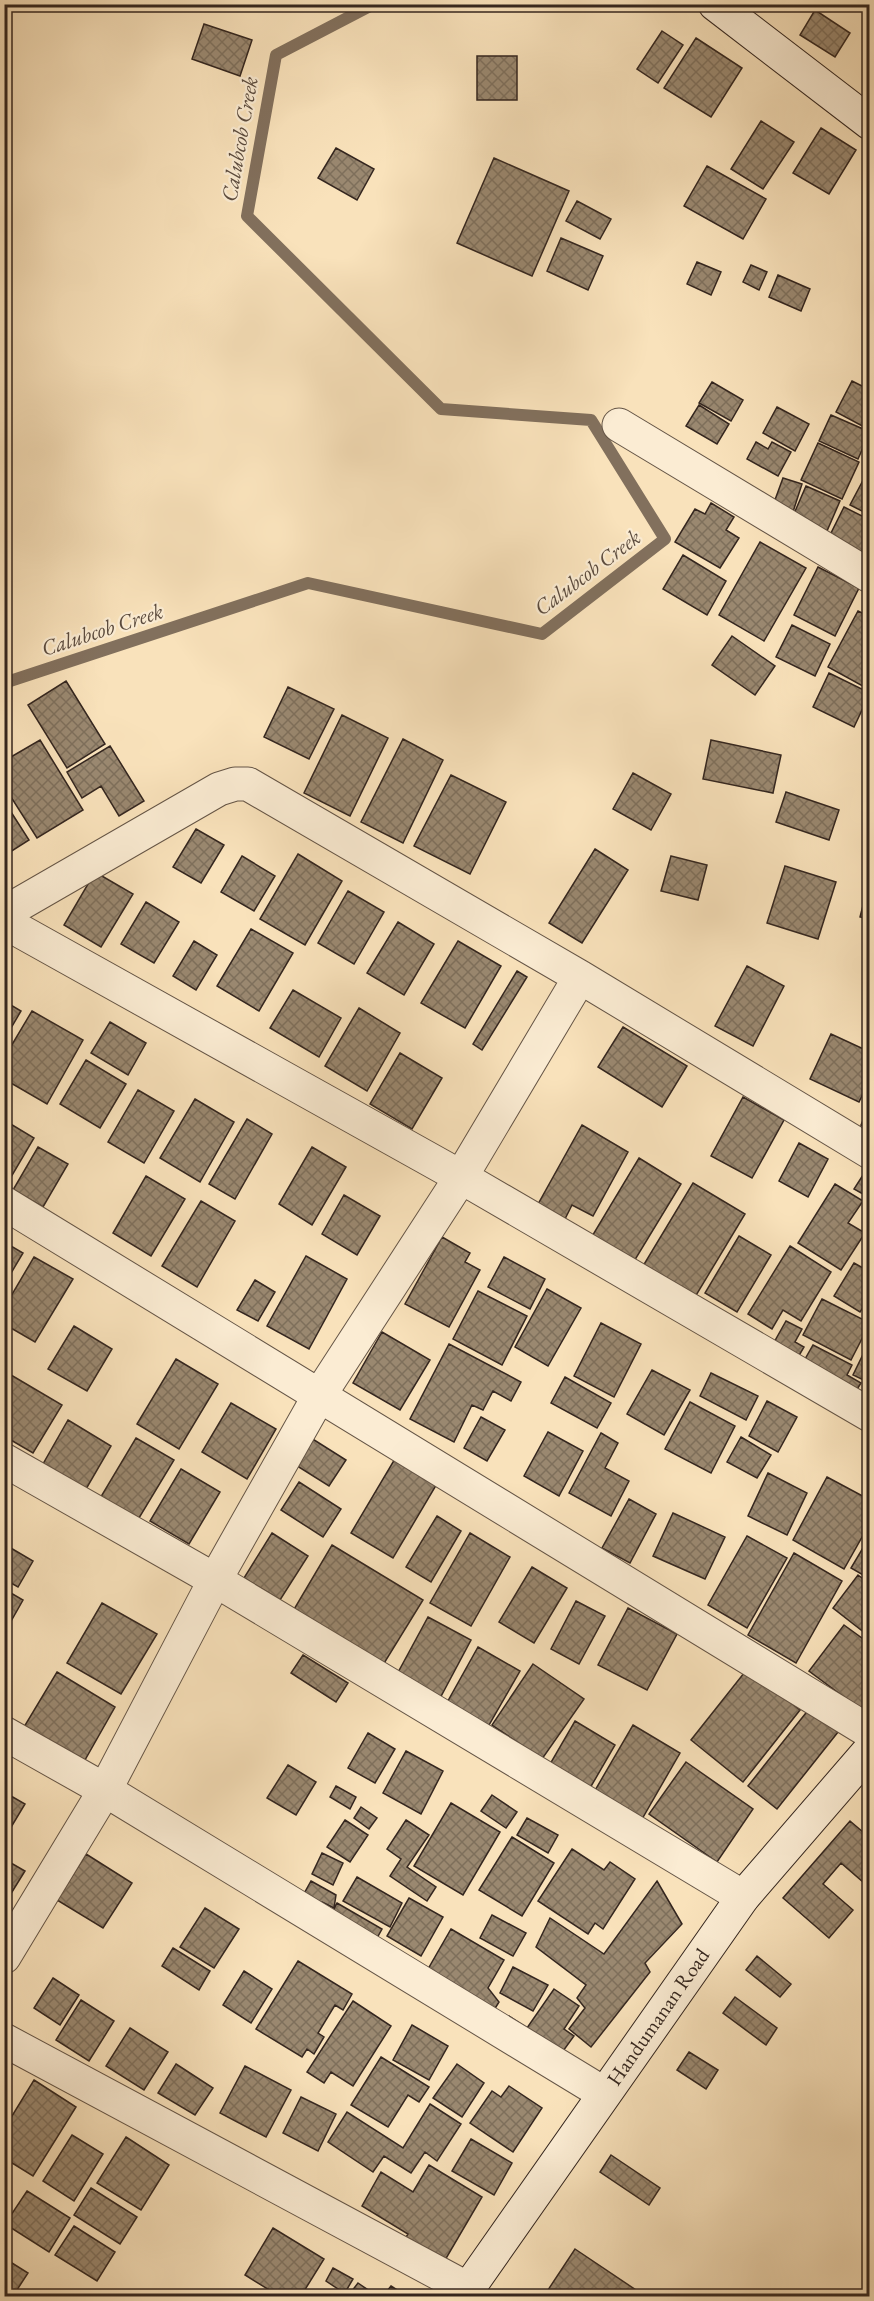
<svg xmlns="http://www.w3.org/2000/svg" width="874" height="2301" viewBox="0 0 874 2301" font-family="'EB Garamond',serif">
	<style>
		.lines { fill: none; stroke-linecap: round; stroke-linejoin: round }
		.stream { stroke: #82705d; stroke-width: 12 }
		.building { fill: url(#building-cross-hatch); stroke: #34261f; stroke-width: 1.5 }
		.street-casing { stroke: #655546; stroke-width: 35 }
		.secondary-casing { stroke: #34261f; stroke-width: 35 }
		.street { stroke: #fbecd3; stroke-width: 33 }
		.secondary { stroke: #fbecd3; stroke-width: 33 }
		.labels { text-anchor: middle; stroke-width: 4.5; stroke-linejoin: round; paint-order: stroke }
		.street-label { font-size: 21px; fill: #34261f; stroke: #fbecd3 }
		.water-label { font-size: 22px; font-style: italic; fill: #5b4b3e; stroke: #fbecd3 }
	</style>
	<defs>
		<pattern id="building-cross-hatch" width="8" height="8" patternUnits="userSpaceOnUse" patternTransform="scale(1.5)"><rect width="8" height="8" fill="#9a8870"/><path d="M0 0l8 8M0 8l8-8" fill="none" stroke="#7e6f5b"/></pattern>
	</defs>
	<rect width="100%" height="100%" fill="#f9e2bb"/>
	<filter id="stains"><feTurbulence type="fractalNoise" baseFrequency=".00333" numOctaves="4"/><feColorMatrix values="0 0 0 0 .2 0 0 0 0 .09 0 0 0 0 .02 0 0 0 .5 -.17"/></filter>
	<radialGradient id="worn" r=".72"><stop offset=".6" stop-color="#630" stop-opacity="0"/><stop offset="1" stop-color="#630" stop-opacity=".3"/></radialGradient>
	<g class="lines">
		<path class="stream" d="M4 683 308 583 542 634 665 539 591 420 441 409 247 216 276 55 374 4"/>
	</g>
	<path class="building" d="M815 10 850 33 835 57 800 35Z
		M204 24 252 40 240 76 192 59Z
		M662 31 683 45 658 83 637 69Z
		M696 38 742 68 711 117 664 88Z
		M477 56H517V100H477Z
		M761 121 794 142 763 189 731 169Z
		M821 128 856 150 829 194 793 173Z
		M336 148 374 169 357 200 318 178Z
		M494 158 569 191 532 276 457 243Z
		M707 166 766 199 743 239 684 206Z
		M577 201 611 219 600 239 566 221Z
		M561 238 603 256 588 290 547 271Z
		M697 262 721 272 711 295 687 284Z
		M751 265 767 272 759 290 743 282Z
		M778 275 810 289 801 311 769 297Z
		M852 381 870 390 868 429 836 412Z
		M712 382 743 400 731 421 699 403Z
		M699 405 729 424 717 444 686 426Z
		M777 407 809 424 795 451 763 433Z
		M831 415 870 432 858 459 819 441Z
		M756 442 768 449 772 442 791 452 778 476 747 459Z
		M818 443 859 462 842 499 801 480Z
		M870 467V515L850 505Z
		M783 478 802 484 792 515 772 508Z
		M806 486 840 501 827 531 793 516Z
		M711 503 734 517 726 530 739 538 720 568 675 542 695 509 705 514Z
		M844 507 870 520V561L828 539Z
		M760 542 806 568 764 641 719 615Z
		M683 555 726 581 707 615 663 589Z
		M818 567 859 588 835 636 794 615Z
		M858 611 870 617V690L828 667Z
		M792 625 830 644 815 676 776 657Z
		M732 636 775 666 755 695 712 665Z
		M829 673 870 693 854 727 813 707Z
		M66 681 105 744 67 768 28 705Z
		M288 687 334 709 309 759 264 737Z
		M342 715 388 738 350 816 304 793Z
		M403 739 443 760 403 843 361 822Z
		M40 740 83 810 37 838 4 786V761Z
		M711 740 781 755 773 793 703 779Z
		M110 746 144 801 119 816 101 786 82 798 67 772Z
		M633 773 671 794 651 830 613 809Z
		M451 775 506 802 470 874 414 846Z
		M786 792 839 810 829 840 776 822Z
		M4 801 29 840 4 856Z
		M196 829 224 845 201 883 173 867Z
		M595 849 628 870 582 943 549 923Z
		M298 854 342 881 305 945 260 919Z
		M242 856 275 876 254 911 221 892Z
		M671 856 707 865 698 900 661 891Z
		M785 866 836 882 818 939 767 923Z
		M95 872 133 894 101 947 64 925Z
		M870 879V919L860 917Z
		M348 891 384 912 354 964 318 943Z
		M146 902 179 922 154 963 121 944Z
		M398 922 434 944 404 995 367 973Z
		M251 929 293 953 259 1011 217 986Z
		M194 941 217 955 196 990 173 976Z
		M458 941 501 966 465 1028 421 1003Z
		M747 966 784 986 753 1046 715 1026Z
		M517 971 527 977 482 1050 473 1044Z
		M293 990 341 1018 319 1057 270 1028Z
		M4 1001 21 1011 4 1040Z
		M359 1008 400 1033 367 1091 325 1066Z
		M32 1011 83 1040 47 1104 4 1079V1058Z
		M110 1022 146 1043 128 1075 91 1053Z
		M623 1027 687 1066 662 1107 598 1067Z
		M831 1034 870 1052V1079L859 1102 810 1079Z
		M400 1053 442 1078 412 1129 370 1104Z
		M86 1060 126 1084 100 1128 60 1104Z
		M138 1090 174 1111 144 1163 108 1142Z
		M743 1097 784 1120 752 1178 711 1156Z
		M195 1099 234 1122 200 1182 160 1158Z
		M870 1104V1129L861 1125Z
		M247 1119 272 1134 235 1199 209 1184Z
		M4 1120 34 1138 4 1189Z
		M582 1125 628 1152 593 1216 572 1205 564 1221 537 1206Z
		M799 1143 828 1159 808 1197 779 1181Z
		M38 1147 68 1164 43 1207 13 1190Z
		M312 1147 346 1167 312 1225 279 1204Z
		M639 1158 681 1184 633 1263 591 1238Z
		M870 1164V1198L854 1189Z
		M146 1176 185 1199 151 1256 113 1233Z
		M693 1183 745 1214 692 1302 640 1271Z
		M835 1184 863 1201 848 1223 865 1233 841 1270 798 1243Z
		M344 1195 380 1216 357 1255 322 1234Z
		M201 1201 235 1221 197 1287 162 1266Z
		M739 1236 771 1255 737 1312 705 1293Z
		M442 1237 470 1253 465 1262 480 1270 449 1327 405 1304Z
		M4 1242 23 1253 4 1285Z
		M790 1246 831 1272 801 1321 783 1310 772 1329 748 1314Z
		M306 1256 347 1279 309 1349 267 1326Z
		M34 1257 73 1279 35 1342 4 1324V1308Z
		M504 1257 545 1279 530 1309 488 1287Z
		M854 1263 870 1272V1297L860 1312 834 1296Z
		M255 1280 275 1292 258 1321 237 1310Z
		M547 1289 581 1308 548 1366 515 1347Z
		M478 1291 527 1316 502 1365 453 1339Z
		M822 1299 870 1323 851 1360 803 1335Z
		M786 1321 802 1329 795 1342 804 1347 797 1359 772 1346Z
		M601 1323 641 1344 614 1397 574 1376Z
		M74 1326 112 1349 87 1391 48 1369Z
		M382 1332 430 1360 400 1410 353 1383Z
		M870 1340V1383L853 1375Z
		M449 1344 521 1382 511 1401 493 1391 483 1410 472 1405 454 1442 410 1419Z
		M813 1345 852 1365 847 1375 861 1383 856 1391 800 1368Z
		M176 1359 218 1384 179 1449 137 1424Z
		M652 1370 690 1390 664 1435 627 1414Z
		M711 1373 758 1396 746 1420 700 1396Z
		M11 1375 62 1405 33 1453 4 1436V1386Z
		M565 1377 611 1403 597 1428 551 1403Z
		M767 1401 797 1417 778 1452 749 1436Z
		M690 1402 735 1426 711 1473 665 1449Z
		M231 1403 276 1429 247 1479 202 1452Z
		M481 1417 505 1430 487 1461 464 1448Z
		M68 1420 111 1446 82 1496 39 1471Z
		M548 1432 583 1451 559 1496 524 1476Z
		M601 1433 618 1443 605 1468 629 1481 611 1516 569 1493Z
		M741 1437 771 1455 757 1478 727 1462Z
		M136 1438 174 1460 136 1523 99 1500Z
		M311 1438 346 1460 329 1486 294 1464Z
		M396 1457 438 1482 393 1558 351 1533Z
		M181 1469 220 1492 189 1544 150 1521Z
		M768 1473 807 1493 787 1535 748 1516Z
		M827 1477 870 1500V1523L844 1569 793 1540Z
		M299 1482 341 1509 323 1537 281 1510Z
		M629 1499 656 1514 630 1563 602 1548Z
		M673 1513 725 1537 705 1579 653 1556Z
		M437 1516 461 1531 431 1582 406 1567Z
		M272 1533 308 1556 280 1600 244 1578Z
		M470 1533 510 1557 471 1626 430 1603Z
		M747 1536 787 1558 747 1628 708 1605Z
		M870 1536V1579L851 1568Z
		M4 1544 33 1561 18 1587 4 1579Z
		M332 1545 423 1600 383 1665 293 1611Z
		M794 1553 842 1581 796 1663 748 1635Z
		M532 1567 567 1588 534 1643 499 1622Z
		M858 1575 870 1584V1637L833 1608Z
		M4 1589 23 1600 6 1630 4 1629Z
		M576 1601 605 1616 579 1664 551 1649Z
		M102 1603 157 1634 121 1694 67 1663Z
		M628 1608 677 1634 647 1690 598 1665Z
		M428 1617 471 1640 438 1702 395 1678Z
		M844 1625 870 1644V1704L864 1712 809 1671Z
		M478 1647 520 1671 485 1732 444 1708Z
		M303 1655 348 1683 336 1702 291 1673Z
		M533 1664 584 1699 542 1759 492 1725Z
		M748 1668 800 1710 743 1782 691 1740Z
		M57 1672 115 1707 81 1767 21 1732Z
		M809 1709 838 1732 777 1809 748 1786Z
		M575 1721 615 1745 586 1795 546 1771Z
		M633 1725 680 1753 638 1826 590 1799Z
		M368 1733 395 1749 375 1783 348 1768Z
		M406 1751 443 1771 421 1814 383 1793Z
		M686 1762 753 1809 717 1862 649 1814Z
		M288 1765 316 1782 296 1815 267 1798Z
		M336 1786 356 1797 350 1809 330 1797Z
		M4 1792 25 1804 4 1839Z
		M492 1795 517 1812 506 1828 481 1811Z
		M451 1803 500 1832 463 1895 414 1866Z
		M361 1807 377 1818 369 1829 354 1818Z
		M527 1818 558 1835 548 1853 517 1835Z
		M345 1820 368 1835 350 1862 327 1847Z
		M406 1820 429 1835 407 1867 436 1887 427 1901 390 1876 401 1859 387 1849Z
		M850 1821 870 1838V1888L841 1863 823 1884 853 1910 829 1938 783 1898Z
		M512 1837 554 1863 522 1916 479 1890Z
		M572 1849 604 1870 610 1862 635 1879 603 1929 595 1923 588 1934 538 1901Z
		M322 1853 343 1863 333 1885 312 1874Z
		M86 1854 132 1883 103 1928 57 1900Z
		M4 1859 25 1871 7 1900 4 1899Z
		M357 1877 402 1903 390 1927 343 1901Z
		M311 1881 336 1895 334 1908 322 1902 318 1909 301 1899Z
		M657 1881 682 1924 645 1963 650 1972 591 2047 569 2029 585 2008 577 1998 586 1985 536 1947 550 1918 604 1954Z
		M409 1898 443 1917 421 1956 387 1936Z
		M337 1903 382 1929 372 1947 328 1921Z
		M205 1908 239 1929 214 1968 180 1947Z
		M492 1915 526 1933 513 1956 480 1938Z
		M451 1929 504 1960 488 1988 499 2002 491 2015 424 1976Z
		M173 1948 210 1971 199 1990 162 1966Z
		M757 1956 791 1984 780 1997 746 1970Z
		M298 1961 352 1994 343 2010 335 2005 318 2033 324 2037 314 2054 307 2049 302 2057 256 2029Z
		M513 1967 548 1985 533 2011 500 1993Z
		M244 1971 272 1989 251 2023 223 2005Z
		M53 1978 79 1995 60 2025 34 2008Z
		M554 1989 579 2006 564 2029 574 2036 558 2058 506 2020 509 2016 527 2028Z
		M735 1997 777 2028 766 2045 723 2013Z
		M81 2000 114 2021 89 2061 56 2040Z
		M353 2001 391 2026 353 2086 331 2072 324 2083 307 2072Z
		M412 2025 448 2046 429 2080 393 2060Z
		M130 2028 168 2052 144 2090 106 2066Z
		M689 2052 718 2070 706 2089 677 2070Z
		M381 2057 429 2087 419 2102 408 2095 388 2127 351 2105Z
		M176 2064 213 2088 195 2115 158 2093Z
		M457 2064 484 2083 462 2117 433 2098Z
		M245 2066 291 2090 266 2137 220 2113Z
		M34 2080 76 2107 33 2176 4 2158V2129Z
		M509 2086 542 2108 513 2152 470 2123 492 2091 501 2097Z
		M4 2094 11 2098 4 2107Z
		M301 2097 336 2114 318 2151 283 2133Z
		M430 2104 461 2124 437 2161 425 2152 411 2173 384 2156 373 2172 328 2142 347 2112 403 2148Z
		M72 2135 103 2154 74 2201 43 2181Z
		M126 2137 169 2165 141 2210 97 2183Z
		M471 2139 512 2163 494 2195 452 2171Z
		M611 2155 660 2188 649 2205 600 2172Z
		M429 2165 482 2197 441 2267 402 2244 408 2234 362 2206 381 2172 413 2192Z
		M91 2188 137 2217 120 2244 74 2215Z
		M27 2191 70 2218 49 2252 5 2224Z
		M74 2226 115 2252 97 2281 55 2255Z
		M273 2228 324 2259 301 2296H279L245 2275Z
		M575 2249 645 2296H544Z
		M4 2258 28 2273 13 2296 4 2292Z
		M333 2268 353 2279 343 2296H338L341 2291 326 2281Z
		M358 2283 377 2296H348Z
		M391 2286 407 2296H383Z"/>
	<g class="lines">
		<defs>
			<path id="street" d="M619 425 870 576
				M4 913 219 789 235 784H248L580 977 870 1152
				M4 922 461 1177 870 1415
				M4 1203 870 1732
				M4 1460 215 1580 743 1897
				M4 1733 105 1790 603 2093
				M4 1957 105 1790 215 1580 319 1396 461 1177 580 977
				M4 2040 468 2289"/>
			<path id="secondary" d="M715 4 870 123
				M463 2296 743 1897 870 1750"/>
		</defs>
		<use href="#street" class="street-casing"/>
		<use href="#secondary" class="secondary-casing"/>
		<use href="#street" class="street"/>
		<use href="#secondary" class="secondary"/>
	</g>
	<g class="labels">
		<g class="street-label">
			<text transform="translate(658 2017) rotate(-55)" y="7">Handumanan Road</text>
		</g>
		<g class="water-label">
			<text transform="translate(239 139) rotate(-80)" y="8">Calubcob Creek</text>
			<text transform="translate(587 572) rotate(-37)" y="8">Calubcob Creek</text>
			<text transform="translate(102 629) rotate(-18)" y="8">Calubcob Creek</text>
		</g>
	</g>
	<rect width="874" height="2301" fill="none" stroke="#f9e2bb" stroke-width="24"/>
	<rect x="6" y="6" width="862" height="2289" fill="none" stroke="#34261f" stroke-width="3"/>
	<rect x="12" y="12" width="850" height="2277" fill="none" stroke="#34261f" stroke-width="1.5"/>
	<rect width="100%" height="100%" filter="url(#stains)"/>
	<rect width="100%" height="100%" fill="url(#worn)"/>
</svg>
